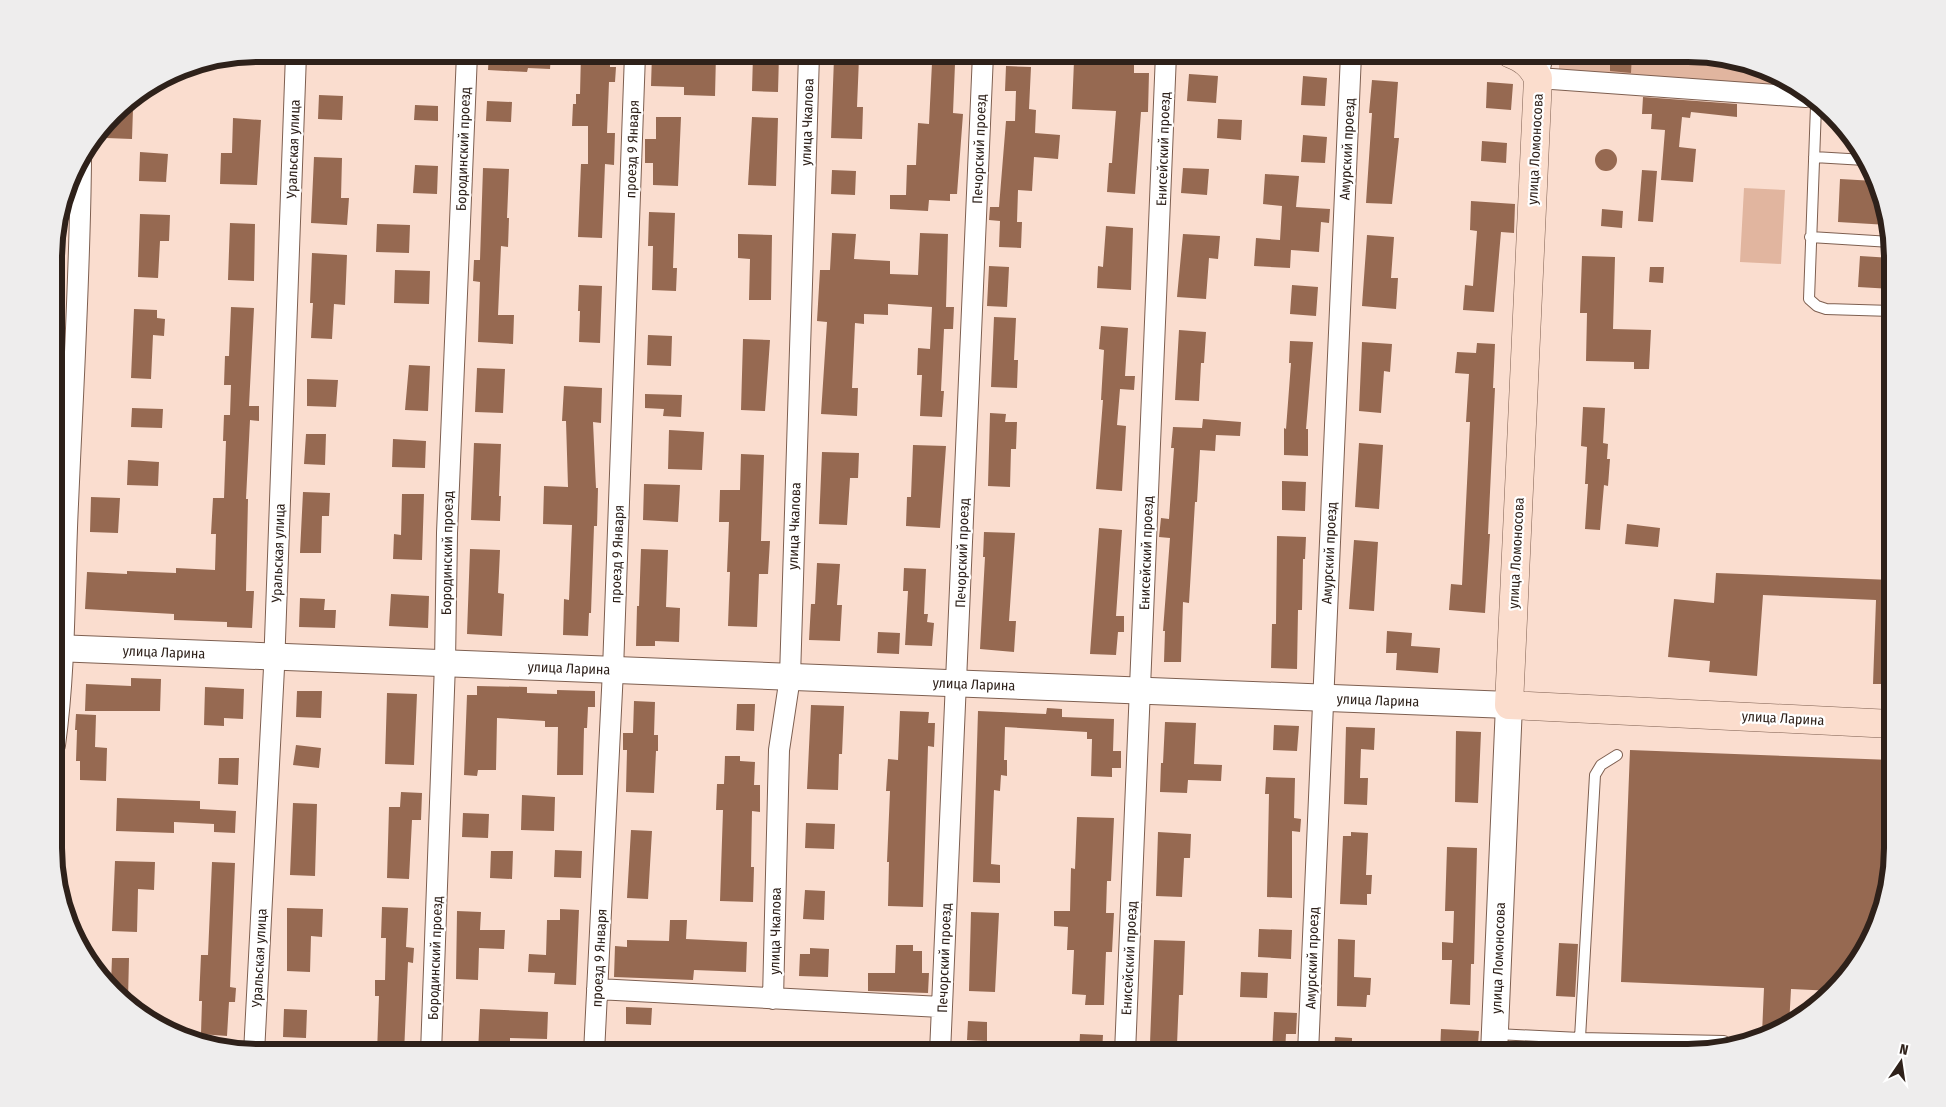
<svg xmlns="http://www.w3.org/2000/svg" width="1946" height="1107" viewBox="0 0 1946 1107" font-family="'Fira Sans Condensed',sans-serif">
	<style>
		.green { fill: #e1b59f }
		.building { fill: #966951 }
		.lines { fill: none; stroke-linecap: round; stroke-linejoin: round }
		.service-casing { stroke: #7e5f50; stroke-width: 12 }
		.minor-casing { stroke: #7e5f50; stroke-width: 22 }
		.tertiary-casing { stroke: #7e5f50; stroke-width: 28 }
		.secondary-casing { stroke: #7e5f50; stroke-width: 29 }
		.service { stroke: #fff; stroke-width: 10 }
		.minor { stroke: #fff; stroke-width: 20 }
		.tertiary { stroke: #fff; stroke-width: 26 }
		.secondary { stroke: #fbddcd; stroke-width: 28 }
		.labels { text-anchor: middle; stroke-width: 4.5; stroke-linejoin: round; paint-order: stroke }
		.street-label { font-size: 14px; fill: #2e211a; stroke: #fff }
		.rim { fill: none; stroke: #2e211a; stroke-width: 6 }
	</style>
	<rect width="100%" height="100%" fill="#faddcf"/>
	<path class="green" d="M1559 54H1687L1740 61 1789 81 1804 95 1559 81Z
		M1744 188 1785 190 1781 264 1740 262Z"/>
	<path class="building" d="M489 54H551L550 69 528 68 527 72 488 70Z
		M581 54H610V67H616L615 82H609L607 133H615L614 165 605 164 602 238 578 237 581 164H588V126H572L573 104H576V94H580Z
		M652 54H716L715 96 684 95V87L651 86Z
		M1610 54H1632L1631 73 1610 71Z
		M753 55H779L778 92 752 91Z
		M834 58H859L857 107H863L862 139 831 138Z
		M1074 61 1134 63V73H1149L1148 112H1141L1135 194 1107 192 1109 163H1112L1116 111 1072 109Z
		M932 63 955 64 953 113 963 114 957 194H950V201L929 200 928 211 890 209V195H906L907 165H916L918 123 929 124Z
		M1006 66 1031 67 1029 109 1036 110 1035 133 1060 135 1058 159 1034 157 1032 191 1018 190 1017 222H1022L1021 248 999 247 1000 221 989 220 990 207H999L1006 121H1015L1016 91H1005Z
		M1189 74 1218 76 1216 103 1187 101Z
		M1303 76 1327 78 1325 106 1301 105Z
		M1372 80 1398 82 1394 138H1399L1392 204 1366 203 1372 113H1369Z
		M1487 82 1513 84 1511 110 1486 108Z
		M319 95 343 96 342 120 318 119Z
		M1643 97 1737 104V117L1691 112 1690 118 1682 117 1679 147 1696 149 1693 182 1661 180 1665 130 1651 129 1652 114H1642Z
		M487 101 512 102 511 122 486 121Z
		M415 105 438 106V121L414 120Z
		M120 109H133L132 139 106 138 107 127Z
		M656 117H681L678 186 653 185V163H645V139H656Z
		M752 117 778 118 776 186 748 185Z
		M233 118 261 120 257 185 220 184 221 153H232Z
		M1218 119 1242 120 1241 140 1217 138Z
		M1303 135 1327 137 1325 163 1301 162Z
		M1482 141 1507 143 1506 163 1481 161Z
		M1595 160a11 11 0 1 1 22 0a11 11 0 1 1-22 0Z
		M140 152 168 154 166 182 139 181Z
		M314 157 342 158 341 198H349L347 225 311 223Z
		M415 165 438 166 437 194 413 193Z
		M483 168 509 169 507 218H509L508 247 501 246 498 315H514L513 344 478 342 480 282 473 281 474 260H480Z
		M1183 168 1209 169 1207 195 1181 193Z
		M832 170 856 171 855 195 831 194Z
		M1642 170 1657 171 1653 222 1638 221Z
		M1265 174 1299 176 1296 207 1330 209 1329 223 1321 222 1319 252 1291 250 1290 268 1254 266 1256 238 1280 240 1282 206 1263 204Z
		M1840 179 1875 181 1881 193 1888 225 1838 222Z
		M1471 201 1515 204 1514 233 1501 232 1494 312 1463 310 1465 285 1473 286 1477 231 1470 230Z
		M1602 209 1623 211 1622 228 1601 226Z
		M649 212 675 213 673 268H677L676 291 652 290 653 246H648Z
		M140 214 170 215 169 241H160L158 278 138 277Z
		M230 223 255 224 254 281 228 280Z
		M377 224 410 225 409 253 376 252Z
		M1106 226 1133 228 1131 290 1097 288 1098 266 1103 267Z
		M832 233 856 234 854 259 890 261V274L918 275 920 233 948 234 946 307H954L953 329H944L941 391H944L942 417 920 416 922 375H917L918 348 930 349 932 307 888 304V315L864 314V324L855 323 852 388H858L857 416 821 414 827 322 817 321 820 270H830Z
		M738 234 772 235 771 300H749L750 259 738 258Z
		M1183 234 1220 236 1218 259 1209 258 1206 299 1177 297Z
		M1367 235 1394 237 1391 278H1398L1396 309 1362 306Z
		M312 253 347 255 345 305 334 304 332 339 311 338 313 303H310Z
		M1582 256 1615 257 1613 329 1651 330 1649 369H1634V362L1586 361 1587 313H1580Z
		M1860 256 1892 258V289L1858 287Z
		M989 266 1009 267 1007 307 987 306Z
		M1650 267H1664L1663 283 1649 282Z
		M395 270 430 271 429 304 394 303Z
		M579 285 602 286 600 343 579 342 580 311H578Z
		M1292 285 1318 287 1316 316 1290 314Z
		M231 307 254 308 249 406H259V421L250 420 246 499H248L246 591H254L252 628 227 627V622L174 620V614L85 609 87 572 127 574V571L176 573V568L215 570 216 534H211L213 498H224L226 441H223L224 415H230L231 385H224L225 356H229Z
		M134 309 157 310V318L165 319 164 336 153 335 151 379 131 378Z
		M994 317 1016 318 1014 360H1018L1017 388 991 387Z
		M1101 326 1128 328 1125 376H1135L1134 390 1120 389 1117 425 1126 426 1122 491 1096 489 1103 400H1101L1104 350 1099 349Z
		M1179 330 1206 332 1204 363H1201L1199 401 1175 400Z
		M648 335 672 336 671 366 647 365Z
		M743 339 770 340 765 411 741 410Z
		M1290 341 1313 342 1306 429H1308V456L1284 455V428L1286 429 1291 363H1289Z
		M1362 342 1392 344 1390 372 1384 371 1381 413 1359 411Z
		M1477 343 1495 344 1493 388H1495L1488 534H1490L1485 613 1449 610 1451 584 1462 585 1470 422H1466L1469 374 1455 373 1457 352 1476 353Z
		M409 365 430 366 428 411 405 410Z
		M477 368 505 369 503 413 475 412Z
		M307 379 338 380 336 407 307 406Z
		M564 386 602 388 601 423 593 422 596 488H598L597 526H594L591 613H589L588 636 563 635 564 599 569 600 572 525 543 524 544 486 568 487 566 421H562Z
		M645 394 682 395 681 417 663 416 664 409 645 408Z
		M1583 407 1605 408 1603 443 1608 444 1607 459H1610L1608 486 1604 485 1600 530 1585 529 1588 484H1585L1587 447 1581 446Z
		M132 408 163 409 162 428 131 427Z
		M990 413 1006 414 1005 422H1017L1016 449H1011L1010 487 988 486Z
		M1203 419 1241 422 1240 436 1216 435 1215 451 1200 450 1197 502H1195L1189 603 1183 602 1181 662H1164L1165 631H1163L1170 538 1159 537 1161 518 1169 519 1174 448H1171L1173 427 1202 428Z
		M669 430 704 432 702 470 668 469Z
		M306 434H326L325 465 304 464Z
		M393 439 426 441 425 468 392 467Z
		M474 443 501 444 499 496H501L500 521 471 520Z
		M1359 443 1383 445 1379 509 1355 507Z
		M913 445 946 446 940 528 906 526 907 497H911Z
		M822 452 859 453 858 478H850L847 525 819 524Z
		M741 454 764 455 761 541H770L768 574H759L757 627 728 626 730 572H727L729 522H719L720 490H740Z
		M128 460 159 462 158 486 127 485Z
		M1282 481 1306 482 1305 511 1282 510Z
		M644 484 680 485 678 522 643 520Z
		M303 492 330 493 329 516H322L321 553H300Z
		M402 494H424L422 560 393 559 394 534 401 535Z
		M91 497 120 498 118 533 90 532Z
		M1627 524 1660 528 1658 547 1625 544Z
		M1099 528 1122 530 1116 616H1124V632H1118L1116 655 1090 654Z
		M984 532 1015 533 1009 621H1016L1014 652 980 649 985 557H983Z
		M1277 536 1306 537 1305 559H1303L1302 610H1298L1297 669 1271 668 1272 624H1276Z
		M1354 540 1378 542 1374 611 1349 609Z
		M470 549 500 550 498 593 504 594 502 636 467 634Z
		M641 549 668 550 666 607 680 608 679 642 655 641V646H636L637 606H639Z
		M817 563 840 564 837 605H842L840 641 809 640 811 604H815Z
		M904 568 926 569 924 614H928L927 622 934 623 932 646 905 645 908 591H903Z
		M1716 573 1892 580 1890 684H1873L1876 600 1763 595 1757 676 1709 672 1710 661 1668 657 1674 599 1714 603Z
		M391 594 429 596 428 628 389 626Z
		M300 598 325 599 324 610H336L335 628 299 627Z
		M1387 631 1412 633 1411 646 1440 648 1438 673 1396 670 1397 653H1386Z
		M878 632 900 633 899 654 877 653Z
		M131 678 161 679 160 711H85L86 684 131 686Z
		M477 686 527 687V693L557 694V690L595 691V707H588L587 728H584L583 775H557L558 727H545V721L497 718 496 770H478L477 776 464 775 467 695H477Z
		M205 687 244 689 243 719 224 718V726L204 725Z
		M297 691H322L321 718 296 717Z
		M387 693 417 694 414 765 385 764Z
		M634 701 655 702 654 735H658V751H656L654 793 626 792 627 750H623V733H633Z
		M737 704H755L754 731 736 730Z
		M811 705 844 706 842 754H839L838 790 807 789Z
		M1047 708 1062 709V717L1114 719 1113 751H1121V768H1112V777L1091 776 1092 739H1087V732L1005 727 1004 760H1007V776L1001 775 1000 791 994 790 991 864 1000 865V883L973 882 978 711 1046 714Z
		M900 711 929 712 928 723H935L934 747 928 746 923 907 888 906 889 862H887L890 791H886L888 759 898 760Z
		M76 714 96 715 95 747 107 748 106 781 80 780V761H76L77 730H75Z
		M1165 722 1196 723 1194 764 1222 765 1221 781 1188 780 1187 793 1160 792 1161 763H1163Z
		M1274 725 1299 726 1297 751 1273 750Z
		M1346 727 1375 728 1374 750 1361 749 1360 778H1368L1367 805 1344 804Z
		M1456 731 1481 732 1478 803 1455 802Z
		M296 745 321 748 319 768 293 765Z
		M1630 750 1892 760V861L1865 950 1834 991 1791 989 1789 1026 1762 1034 1764 988 1621 982Z
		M725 756H740V761L755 762 754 785H760V812L752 811 751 867H754L753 902 720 901 723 810H716L717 784H724Z
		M219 758H239L238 785 218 784Z
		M1266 777 1295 778 1294 818 1301 819 1300 832 1292 831V898L1267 897 1269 794H1265Z
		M401 792 422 793 421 820H412L409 879 387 878 389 807H400Z
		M522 795 555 797 554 831 521 830Z
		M117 798 200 801V809L236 811 235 833 214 832V824L174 822V833L116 831Z
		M293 803 317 804 315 876 290 875Z
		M463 813 489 814 488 838 462 837Z
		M1077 817 1114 818 1111 881H1107L1106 913H1114L1112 952H1106L1104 1005H1085L1086 995 1072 994 1074 950H1067L1068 927 1054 926V911H1070L1071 868 1075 869Z
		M806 823 835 824 834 849 805 848Z
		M631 830 652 831 648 899 627 898Z
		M1158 832 1191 834 1190 858H1184L1182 897 1156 896Z
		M1351 832 1368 833 1366 875H1372L1371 894H1367V905L1340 904 1343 836H1351Z
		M1447 847 1477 848 1474 964H1471L1470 1005 1450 1004 1452 960H1442V942L1453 943 1454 911H1445Z
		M555 850 582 851 581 878 554 877Z
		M491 851H513L512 879 490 878Z
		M115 861 155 862 154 890 138 889 137 932 112 931Z
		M212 862 235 863 230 987 236 988 235 1002H229L227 1036 201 1034 202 1001H199L201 955H208Z
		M805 890 825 891 824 920 803 919Z
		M382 907 408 908 406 947 414 948 413 963 408 962 404 1053H377L379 996H375V980H385L386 938H381Z
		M287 908 323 909 322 937 311 936 310 972 287 971Z
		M560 909 579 910 576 985 554 984 555 973 528 972 529 954 546 955 547 920H560Z
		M457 911 481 912 480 930H505L504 949 479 948 478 980 456 979Z
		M971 912 999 913 995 992 969 991Z
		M670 920H687L686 939 747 942 746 972 694 970 693 980 614 977 615 946 627 947V940L669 941Z
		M1259 929 1292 930 1291 959 1258 957Z
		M1338 939 1355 940 1354 977 1371 978 1370 995H1367L1366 1007 1337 1006Z
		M1154 940 1185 941 1183 995H1179L1177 1045 1150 1043Z
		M1559 943 1578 944 1575 997 1556 996Z
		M896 945H913V951H922V973H929L928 993 868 991V973H895Z
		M810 948 829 949 828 977 799 976 800 954H810Z
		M112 958H129L128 999 111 983Z
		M1241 972 1268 973 1267 998 1240 997Z
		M626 1007 652 1008 651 1025 626 1024Z
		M284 1009 307 1010 306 1038 283 1037Z
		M480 1009 548 1012 547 1039 510 1038V1053H478Z
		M1274 1012 1297 1013 1296 1034H1286L1285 1053H1272Z
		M968 1021 987 1022V1041L967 1040Z
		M1441 1029 1479 1031 1478 1044H1470V1053H1440Z
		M1080 1034 1103 1035 1102 1053H1079Z
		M1335 1037 1352 1038V1053H1334Z"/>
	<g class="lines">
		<defs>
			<path id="service" d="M1816 106 1809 299 1817 306 1826 309 1892 311
				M1814 157 1865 160
				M1810 237 1891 242
				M1496 1034 1580 1038 1724 1041 1727 1045
				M1580 1038 1595 775 1601 765 1617 755"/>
			<path id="minor" d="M1543 54 1538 78 1806 97
				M55 745C66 665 64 584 68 504 73 389 80 274 81 160
				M597 989 941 1007
				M773 999 779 750 790 677 809 54
				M254 1053 274 668 296 54
				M431 1053 445 663 447 533 467 54
				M594 1053 613 670 635 54
				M940 1053 983 54
				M1125 1053 1166 54
				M1308 1053 1351 54"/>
			<path id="tertiary" d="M55 648 1509 705 1494 1053"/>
			<path id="secondary" d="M1511 54C1524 59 1531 65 1538 78L1509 705 1892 724"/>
		</defs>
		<use href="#service" class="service-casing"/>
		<use href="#minor" class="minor-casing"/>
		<use href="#tertiary" class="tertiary-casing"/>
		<use href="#secondary" class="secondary-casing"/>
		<use href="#service" class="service"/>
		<use href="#minor" class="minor"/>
		<use href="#tertiary" class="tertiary"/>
		<use href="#secondary" class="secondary"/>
	</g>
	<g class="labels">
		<g class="street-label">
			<text transform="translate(807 122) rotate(-88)" y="5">улица Чкалова</text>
			<text transform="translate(293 149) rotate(-88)" y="5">Уральская улица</text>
			<text transform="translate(463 149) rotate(-88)" y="5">Бородинский проезд</text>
			<text transform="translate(632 149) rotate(-88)" y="5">проезд 9 Января</text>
			<text transform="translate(979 149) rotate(-88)" y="5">Печорский проезд</text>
			<text transform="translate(1163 149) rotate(-88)" y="5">Енисейский проезд</text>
			<text transform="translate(1347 149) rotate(-87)" y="5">Амурский проезд</text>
			<text transform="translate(1535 149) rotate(-87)" y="5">улица Ломоносова</text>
			<text transform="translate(794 526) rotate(-88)" y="5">улица Чкалова</text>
			<text transform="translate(278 553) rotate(-88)" y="5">Уральская улица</text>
			<text transform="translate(447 553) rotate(-89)" y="5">Бородинский проезд</text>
			<text transform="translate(962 553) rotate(-88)" y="5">Печорский проезд</text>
			<text transform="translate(1146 553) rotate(-88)" y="5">Енисейский проезд</text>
			<text transform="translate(1329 553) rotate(-87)" y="5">Амурский проезд</text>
			<text transform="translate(1516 553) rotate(-87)" y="5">улица Ломоносова</text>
			<text transform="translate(617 554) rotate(-88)" y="5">проезд 9 Января</text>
			<text transform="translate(164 652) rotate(2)" y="5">улица Ларина</text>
			<text transform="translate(569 668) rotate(2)" y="5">улица Ларина</text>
			<text transform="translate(974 684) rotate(2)" y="5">улица Ларина</text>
			<text transform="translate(1378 700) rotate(2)" y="5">улица Ларина</text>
			<text transform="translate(1783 718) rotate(3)" y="5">улица Ларина</text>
			<text transform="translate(775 931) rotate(-89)" y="5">улица Чкалова</text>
			<text transform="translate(259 958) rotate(-87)" y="5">Уральская улица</text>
			<text transform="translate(435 958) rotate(-88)" y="5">Бородинский проезд</text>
			<text transform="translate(599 958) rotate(-87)" y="5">проезд 9 Января</text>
			<text transform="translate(944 958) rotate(-88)" y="5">Печорский проезд</text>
			<text transform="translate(1129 958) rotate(-87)" y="5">Енисейский проезд</text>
			<text transform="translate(1312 958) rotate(-88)" y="5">Амурский проезд</text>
			<text transform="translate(1498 958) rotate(-88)" y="5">улица Ломоносова</text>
		</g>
	</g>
	<path d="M0 0H1946V1107H0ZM258 62H1688A196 196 0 0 1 1884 258V848A196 196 0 0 1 1688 1044H258A196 196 0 0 1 62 848V258A196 196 0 0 1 258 62Z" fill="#eeeded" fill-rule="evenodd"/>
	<path class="rim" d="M258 62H1688A196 196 0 0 1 1884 258V848A196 196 0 0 1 1688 1044H258A196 196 0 0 1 62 848V258A196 196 0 0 1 258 62Z"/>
	<g transform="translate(1901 1062) rotate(13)" stroke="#ffffff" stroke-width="4" paint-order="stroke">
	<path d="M0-4L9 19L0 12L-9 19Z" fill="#2e211a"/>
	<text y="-8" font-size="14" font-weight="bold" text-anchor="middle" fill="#2e211a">N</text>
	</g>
</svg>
